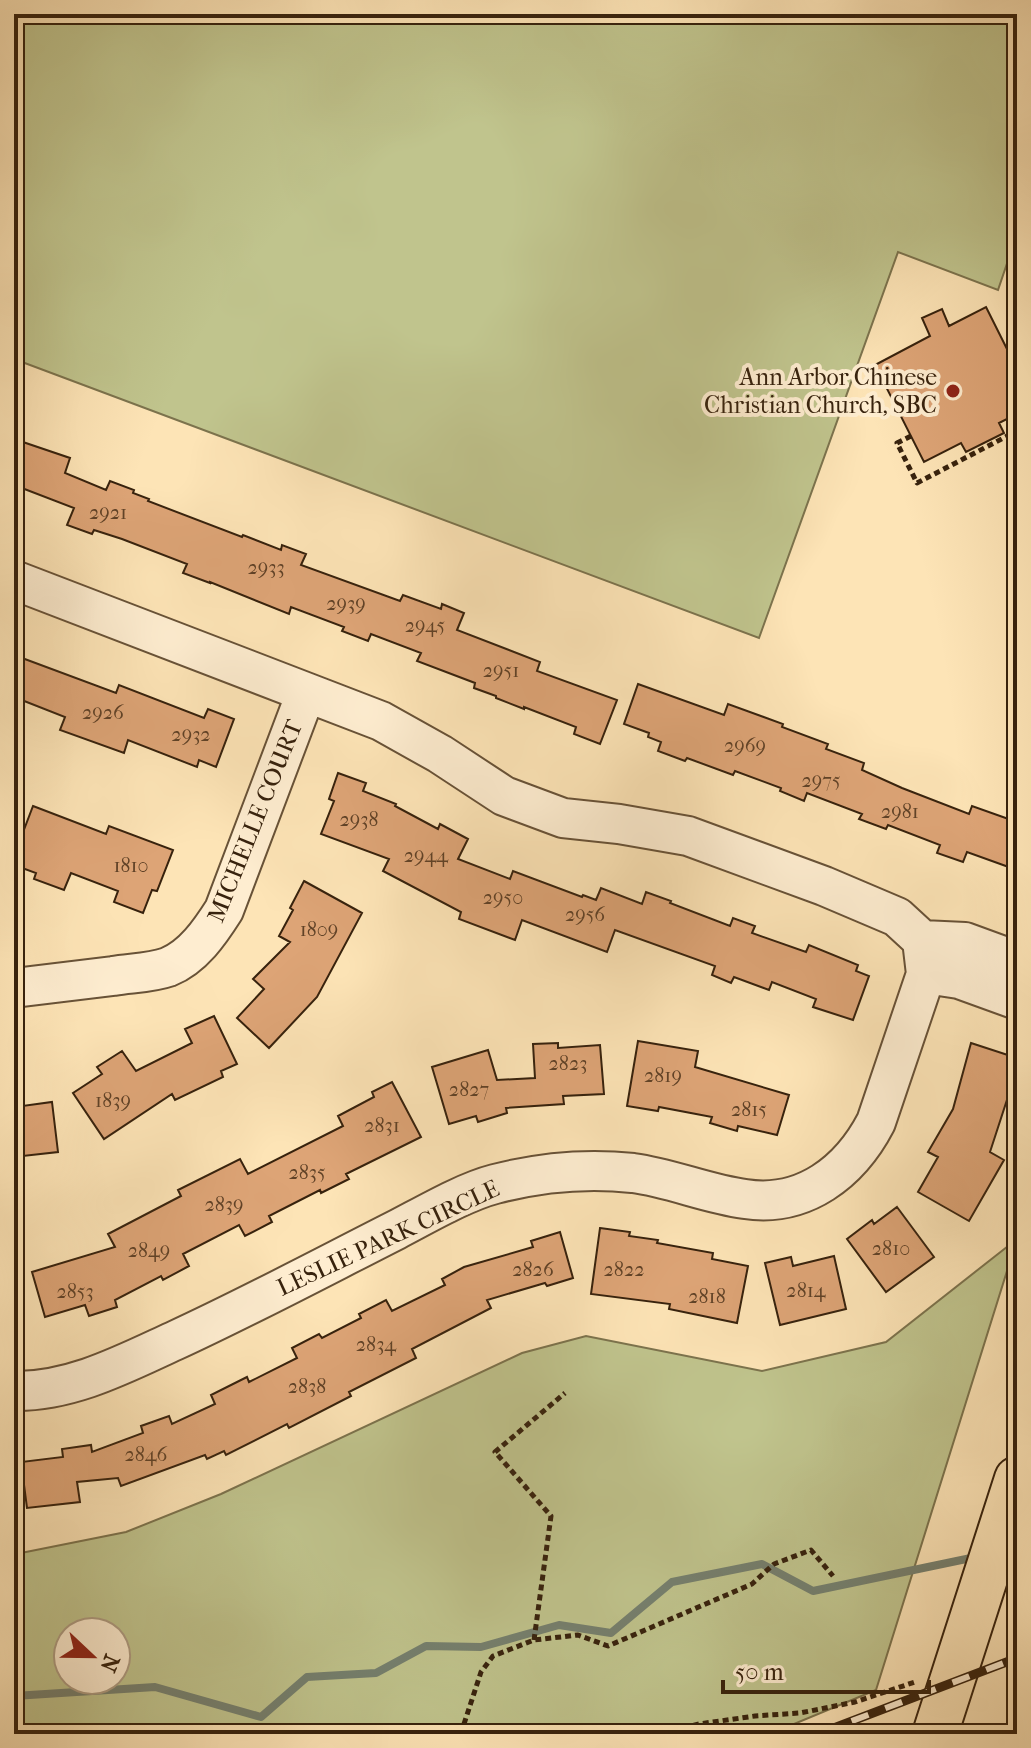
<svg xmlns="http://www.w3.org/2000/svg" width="1031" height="1748" viewBox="0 0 1031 1748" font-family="'IM FELL French Canon',serif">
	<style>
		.green { fill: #c0c48d; stroke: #7c734d; stroke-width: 2; fill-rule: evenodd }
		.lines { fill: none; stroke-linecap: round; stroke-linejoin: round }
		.stream { stroke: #75806f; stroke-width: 8 }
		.building { fill: #dda476; stroke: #37220d; stroke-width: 2 }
		.minor-casing { stroke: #685237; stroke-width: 42 }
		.major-casing { stroke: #37220d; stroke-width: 48 }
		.path { stroke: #37220d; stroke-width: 5; stroke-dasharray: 6 4; stroke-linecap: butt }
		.minor { stroke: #feedd0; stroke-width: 38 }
		.major { stroke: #fde4b6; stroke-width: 44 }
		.rail-casing { stroke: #37220d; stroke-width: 9 }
		.rail { stroke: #feedd0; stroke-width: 6; stroke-dasharray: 18; stroke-linecap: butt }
		.poi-dot { fill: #8f2418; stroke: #feedd0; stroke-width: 3 }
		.labels { text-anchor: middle; stroke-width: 8; stroke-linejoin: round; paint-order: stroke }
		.number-label { font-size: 20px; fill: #604227 }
		.poi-label { font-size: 24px; fill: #37220d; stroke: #feedd0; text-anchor: end }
		.street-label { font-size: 24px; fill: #37220d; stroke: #feedd0 }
	</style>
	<rect width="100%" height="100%" fill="#fde4b6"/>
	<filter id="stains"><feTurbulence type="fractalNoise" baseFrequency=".0025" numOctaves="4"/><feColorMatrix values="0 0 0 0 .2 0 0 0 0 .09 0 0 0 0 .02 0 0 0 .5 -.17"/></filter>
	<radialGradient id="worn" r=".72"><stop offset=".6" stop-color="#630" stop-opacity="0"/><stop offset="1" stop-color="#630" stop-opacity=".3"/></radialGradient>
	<path class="green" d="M14 14H1017V234L998 290 898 252 759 638 14 359Z
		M1017 1239 876 1690 770 1734H14V1553H21L126 1532 221 1494 522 1353 586 1336 762 1371 886 1342ZM68 1632H116V1680H68Z"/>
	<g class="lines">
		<path class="stream" d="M1014 1571 1017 1575
			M14 1696 155 1687 261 1717 307 1677 376 1673 426 1646 481 1647 559 1625 611 1633 672 1582 762 1564 813 1591 971 1558"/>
	</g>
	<path class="building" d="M986 307 1017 369V414L999 423 1004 433 966 452 961 443 924 462 875 365 930 336 922 318 942 309 949 326Z
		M14 439 70 458 65 473 106 490 110 481 134 490 133 493 149 499 148 501 242 537 243 535 281 550 282 545 306 554 301 565 400 601 403 595 441 609 442 604 464 613 457 630 540 662 537 671 617 700 600 744 574 734 576 727 524 707V709L496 698V696L474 688 475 683 417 661 421 653 371 634 368 641 342 631 344 627 291 607 289 614 210 582V583L183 573 187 564 122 539 94 530 92 534 67 525 74 508 14 485Z
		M14 655 116 693 119 685 204 718 208 709 234 719 216 767 199 760 197 767 128 740 124 753 60 730 65 717 14 697Z
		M638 684 724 715 728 704 783 724 782 727 828 744 826 749 864 763 862 770 902 788 969 814 972 806 1017 822V870L967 852 963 862 937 853 940 845 888 825 886 829 859 819 862 814 807 793 804 801 780 791 781 788 735 771 733 775 687 758 685 761 658 751 661 742 648 737 649 733 624 724Z
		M338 773 366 783 363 791 396 804 395 806 438 829 440 824 468 839 458 859 510 879 513 871 582 897 583 895 596 900 601 888 642 904 646 892 671 901 670 903 730 926 733 918 755 926 752 933 806 952 809 945 858 965 856 971 869 976 853 1020 813 1007 816 999 772 982 769 990 734 977 731 983 712 975 715 966 615 930 607 952 522 920 515 940 459 919 461 912 383 871 389 859 321 834 334 801 329 799Z
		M33 806 106 834 109 826 173 850 157 891 152 890 143 913 114 902 118 891 71 873 64 890 34 879 36 873 14 865V856Z
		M304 881 362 913 317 997 269 1048 237 1018 264 989 253 979 290 942 279 936 293 910 290 908Z
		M214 1016 237 1064 221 1071 223 1077 175 1100 172 1094 104 1139 73 1093 102 1074 97 1067 122 1051 136 1071 192 1043 185 1029Z
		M638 1041 698 1051 695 1067 789 1095 777 1135 738 1126 737 1131 710 1123 712 1117 659 1107 658 1111 627 1106Z
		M558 1043V1048L600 1045 604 1094 563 1096 564 1104 506 1108 507 1113 478 1122 476 1116 449 1124 432 1067 488 1050 497 1080 535 1078 533 1044Z
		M971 1043 1017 1058V1069L990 1152 1004 1160 969 1221 918 1192 938 1157 928 1152 953 1109Z
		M392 1082 421 1137 346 1174 349 1179 321 1193 320 1190 269 1216 272 1222 245 1236 239 1225 183 1254 189 1266 163 1280 161 1276 115 1300 117 1307 89 1316 85 1305 45 1317 32 1272 115 1247 108 1234 181 1196 178 1190 240 1159 248 1174 343 1126 338 1116 374 1097 372 1092Z
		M52 1102 58 1152 14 1157V1113L23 1112 22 1106Z
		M897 1207 934 1257 886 1292 847 1239 872 1220 874 1224Z
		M600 1228 630 1232 629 1236 658 1240 657 1243 713 1253 712 1259 748 1266 737 1323 669 1309 670 1304 591 1294Z
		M560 1232 573 1278 547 1286 545 1283 487 1300 491 1308 412 1349 416 1358 349 1392 351 1396 289 1428 287 1424 226 1455 224 1451 207 1459 205 1455 121 1486 118 1478 77 1482 80 1502 27 1508 21 1462 63 1457 62 1449 91 1445 92 1452 143 1433 141 1426 169 1416 172 1424 215 1404 211 1395 247 1377 249 1382 297 1358 292 1348 319 1334 322 1338 361 1318 359 1314 386 1300 392 1311 445 1285 442 1279 464 1267 533 1247 531 1241Z
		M834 1256 846 1309 780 1325 765 1263 791 1257 793 1266Z"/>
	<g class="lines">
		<defs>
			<path id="minor" d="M14 580 381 721 440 754 504 796 563 818 619 824 688 836 824 886 897 917 922 940 926 974 876 1122C850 1172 804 1208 745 1199 707 1194 671 1178 633 1173 586 1168 541 1172 495 1184 464 1192 425 1215 396 1230 323 1267 250 1306 174 1341 124 1364 71 1392 14 1391
				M922 940 965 942 1017 961
				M926 974 959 979 1017 1000
				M14 988C47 984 80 980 113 976 131 973 151 973 168 967 193 957 210 932 224 910L306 693"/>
			<path id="major" d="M935 1734 1017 1479"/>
		</defs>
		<use href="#minor" class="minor-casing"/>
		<use href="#major" class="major-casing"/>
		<path class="path" d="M911 436 897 443 917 483 1017 431
			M534 1640 551 1516 495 1452 565 1393
			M464 1724 481 1672 493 1656 534 1640 578 1635 608 1646 752 1584 774 1564 811 1550 833 1576
			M436 1734 464 1724 482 1734
			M654 1734 699 1724 755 1716 800 1713 855 1702 915 1682"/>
		<use href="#minor" class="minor"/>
		<use href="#major" class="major"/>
		<defs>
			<path id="rail" d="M818 1734 1017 1658"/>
		</defs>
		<use href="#rail" class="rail-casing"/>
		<use href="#rail" class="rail"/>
	</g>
	<circle class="poi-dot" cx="953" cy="391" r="8"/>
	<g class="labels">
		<g class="number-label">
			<text x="108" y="519">2921</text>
			<text x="266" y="574">2933</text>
			<text x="346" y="610">2939</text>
			<text x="425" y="632">2945</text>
			<text x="501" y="677">2951</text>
			<text x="103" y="719">2926</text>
			<text x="191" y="741">2932</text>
			<text x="745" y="752">2969</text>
			<text x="821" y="787">2975</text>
			<text x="900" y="818">2981</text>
			<text x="359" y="826">2938</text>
			<text x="426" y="862">2944</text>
			<text x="131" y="872">1810</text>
			<text x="503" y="904">2950</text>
			<text x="585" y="921">2956</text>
			<text x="319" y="936">1809</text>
			<text x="568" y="1070">2823</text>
			<text x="663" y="1082">2819</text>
			<text x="469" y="1096">2827</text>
			<text x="113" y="1107">1839</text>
			<text x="749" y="1116">2815</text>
			<text x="382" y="1132">2831</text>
			<text x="307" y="1179">2835</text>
			<text x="224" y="1211">2839</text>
			<text x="891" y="1255">2810</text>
			<text x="149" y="1257">2849</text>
			<text x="533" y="1276">2826</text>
			<text x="624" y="1276">2822</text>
			<text x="806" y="1297">2814</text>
			<text x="75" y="1298">2853</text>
			<text x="707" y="1303">2818</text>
			<text x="376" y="1351">2834</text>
			<text x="307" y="1393">2838</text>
			<text x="146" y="1461">2846</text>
		</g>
		<g class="poi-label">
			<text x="937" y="385">Ann Arbor Chinese<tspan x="937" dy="28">Christian Church, SBC</tspan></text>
		</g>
		<g class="street-label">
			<text transform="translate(255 821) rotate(-68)" y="8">MICHELLE COURT</text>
			<text transform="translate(388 1238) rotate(-25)" y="8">LESLIE PARK CIRCLE</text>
		</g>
	</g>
	<rect width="1031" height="1748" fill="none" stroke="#fde4b6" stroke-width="48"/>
	<rect x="16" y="16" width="999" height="1716" fill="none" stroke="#37220d" stroke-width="4"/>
	<rect x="24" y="24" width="983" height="1700" fill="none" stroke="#37220d" stroke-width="2"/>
	<g transform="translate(92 1656) rotate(112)"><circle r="38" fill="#feedd0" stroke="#ae9c82" stroke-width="2"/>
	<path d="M0-6L14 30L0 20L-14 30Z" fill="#8f2418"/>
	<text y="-12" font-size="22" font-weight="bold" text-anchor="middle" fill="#37220d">N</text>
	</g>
	<path d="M723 1680v12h206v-12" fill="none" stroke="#37220d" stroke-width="4"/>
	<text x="735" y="1680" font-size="24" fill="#37220d" stroke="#feedd0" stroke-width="6" paint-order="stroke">50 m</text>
	<rect width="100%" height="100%" filter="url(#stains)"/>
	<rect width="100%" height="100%" fill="url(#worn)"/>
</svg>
